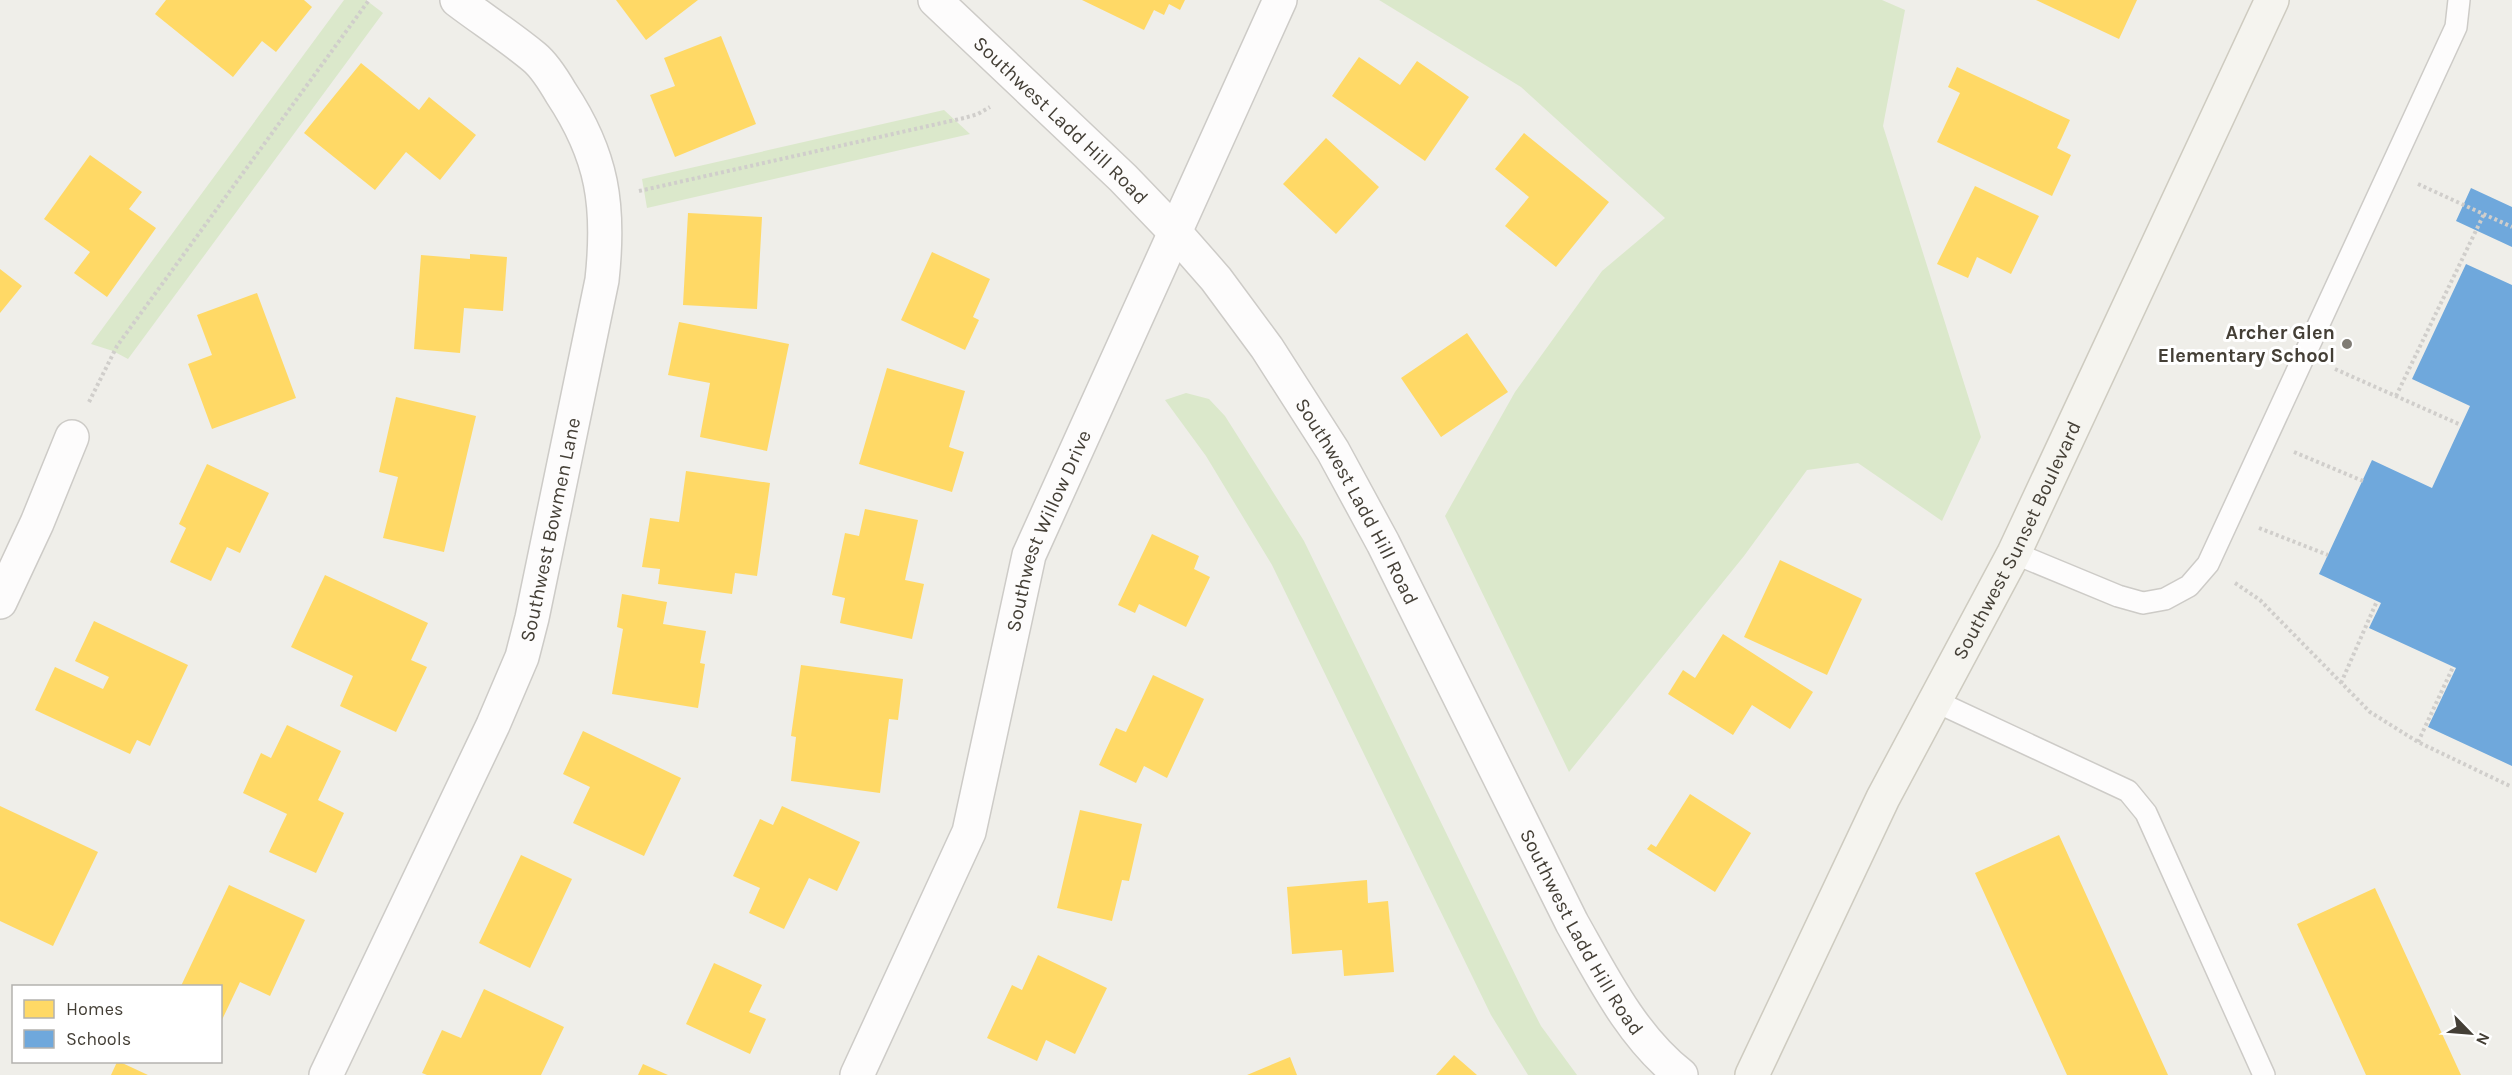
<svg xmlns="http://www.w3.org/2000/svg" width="2512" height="1075" viewBox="0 0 2512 1075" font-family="Karla,sans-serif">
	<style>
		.green { fill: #dbe8cb }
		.homes { fill: #ffd966 }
		.schools { fill: #6fa8dc }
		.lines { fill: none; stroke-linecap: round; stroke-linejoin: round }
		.service-casing { stroke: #cdcbc7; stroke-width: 24 }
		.minor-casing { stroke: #cdcbc7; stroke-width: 36 }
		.tertiary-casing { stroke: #cdcbc7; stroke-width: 36 }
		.secondary-casing { stroke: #cecbc0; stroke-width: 36 }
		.path { stroke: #d0cecb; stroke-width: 4; stroke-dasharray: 3 3; stroke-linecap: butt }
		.service { stroke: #fdfcfc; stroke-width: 21 }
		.minor { stroke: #fdfcfc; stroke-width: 33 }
		.tertiary { stroke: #fdfcfc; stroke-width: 33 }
		.secondary { stroke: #f5f4ef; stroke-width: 33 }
		.poi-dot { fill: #807c75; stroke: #fff; stroke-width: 2 }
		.labels { text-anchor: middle; stroke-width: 6; stroke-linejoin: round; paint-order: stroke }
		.street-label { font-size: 20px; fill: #443f36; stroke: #fff }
		.poi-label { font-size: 20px; font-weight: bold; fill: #443f36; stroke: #fff; text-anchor: end }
	</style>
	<rect width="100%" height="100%" fill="#efeee9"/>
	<path class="green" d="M344 0H366L383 13 128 359 113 351 91 344Z
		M1379 0H1882L1905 10 1883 126 1981 437 1942 521 1858 463 1807 470 1744 556 1569 772 1445 516 1515 392 1602 271 1665 218 1521 87Z
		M944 110 970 134 647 208 642 179Z
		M1186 393 1209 399 1225 416 1304 541 1525 995 1541 1026 1577 1075H1528L1491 1015 1272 565 1206 456 1165 400Z"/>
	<path class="homes" d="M166 0H304L312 7 276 52 262 41 233 77 155 14Z
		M616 0H698L646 40Z
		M1082 0H1185L1180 10 1169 4 1164 15 1154 10 1144 30Z
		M2036 0H2137L2119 39Z
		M721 36 756 124 675 157 650 95 675 86 664 58Z
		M1359 57 1400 85 1417 61 1469 97 1425 161 1332 96Z
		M361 63 419 110 429 97 476 135 440 180 406 152 375 190 304 133Z
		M1957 67 2070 120 2057 148 2071 155 2052 196 1937 142 1960 93 1948 87Z
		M1524 133 1609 202 1556 267 1505 226 1529 197 1495 169Z
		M1326 138 1379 187 1336 234 1283 184Z
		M90 155 142 192 129 209 156 228 107 297 74 273 90 252 44 219Z
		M1975 186 2039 216 2011 274 1977 257 1968 278 1937 264Z
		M688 213 762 217 757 309 683 305Z
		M932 252 990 279 973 317 979 320 965 350 901 320Z
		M470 254 507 257 503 311 464 308 460 353 414 349 421 255 470 259Z
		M0 269 22 286 0 313Z
		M257 293 296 398 212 429 188 364 212 355 197 315Z
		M679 322 789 344 767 451 700 437 710 383 668 375Z
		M1467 333 1508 392 1441 437 1401 378Z
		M887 368 965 391 949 447 964 452 952 492 859 464Z
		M396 397 476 416 444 552 383 538 398 477 379 472Z
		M207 464 269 493 240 553 227 547 211 581 170 562 186 528 179 524Z
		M686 471 770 483 757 576 735 573 732 594 658 584 660 569 642 567 650 518 679 522Z
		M865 509 918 520 905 580 924 584 912 639 840 623 845 598 832 595 845 533 859 536Z
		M1152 534 1199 556 1194 569 1210 577 1186 627 1139 604 1135 613 1118 605Z
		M1780 560 1862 599 1827 675 1744 637Z
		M325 575 428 623 411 660 427 667 396 732 340 706 353 676 291 647Z
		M622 594 667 602 663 624 706 631 700 663 705 664 698 708 612 694 623 629 617 627Z
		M94 621 188 665 150 746 137 740 130 754 35 710 55 667 103 689 109 677 75 661Z
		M1723 634 1813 692 1790 729 1752 705 1733 735 1668 694 1683 670 1695 678Z
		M801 665 903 679 898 720 889 719 880 793 791 781 796 737 791 736Z
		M1153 675 1204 699 1167 778 1144 766 1136 783 1099 765 1116 728 1126 732Z
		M287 725 341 751 318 800 344 813 316 873 269 852 287 814 243 793 261 753 271 758Z
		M583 731 681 778 644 856 573 823 590 787 563 774Z
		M1690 794 1751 833 1715 892 1647 849 1651 844 1656 847Z
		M0 806 98 852 53 946 0 921Z
		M782 806 860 842 837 891 809 878 784 929 749 913 760 888 733 876 760 819 773 825Z
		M1080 810 1142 824 1129 881 1122 880 1112 921 1057 908Z
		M2059 835 2168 1075H2067L1975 873Z
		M521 855 572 879 530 968 479 943Z
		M1367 880 1368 903 1388 901 1394 972 1344 976 1342 950 1292 954 1287 887Z
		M229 885 305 920 270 996 240 982 220 1024V986H181Z
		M2375 888 2461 1075H2366L2297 924Z
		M1038 955 1107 988 1075 1054 1046 1040 1037 1061 987 1038 1012 985 1022 990Z
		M714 963 762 985 749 1012 766 1019 750 1054 686 1024Z
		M484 989 564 1027 541 1075H427L422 1073 442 1030 461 1038Z
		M1454 1055 1477 1075H1436Z
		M1290 1057 1297 1075H1247Z
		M117 1062H120L148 1075H111Z
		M643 1064 668 1075H638Z"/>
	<path class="schools" d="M2471 188 2512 207V247L2456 221Z
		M2466 264 2512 285V766L2428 727 2456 668 2369 628 2381 603 2319 574 2372 460 2432 488 2470 406 2412 379Z"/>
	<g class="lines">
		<defs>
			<path id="service" d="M2014 553 2118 596 2143 603 2165 599 2189 586 2208 564 2456 27 2459 0
				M1935 701 2128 791 2146 813 2264 1075"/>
			<g id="minor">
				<path d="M0 602 37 523 72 437"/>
				<path id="s1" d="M326 1075 493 725 522 657 532 618 602 280C610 206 603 156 561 93 554 81 545 66 534 57 510 37 482 19 457 0"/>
				<path id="s2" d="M857 1075 969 832 1029 555 1280 0"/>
			</g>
			<g id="tertiary">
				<path id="s3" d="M935 0 1123 178 1174 231 1216 279 1267 348 1333 451 1383 543 1572 923C1602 976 1632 1037 1681 1075"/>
			</g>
			<g id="secondary">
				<path id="s4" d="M1752 1075 1883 798 2014 553 2272 0"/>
			</g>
		</defs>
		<use href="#service" class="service-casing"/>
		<use href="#minor" class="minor-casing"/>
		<use href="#tertiary" class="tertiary-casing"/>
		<use href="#secondary" class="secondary-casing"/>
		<path class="path" d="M2418 184 2512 227
			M639 191 964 118 978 114 990 107
			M2335 369 2461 425
			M2396 396 2484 214
			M89 402 117 346 369 0
			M2294 452 2363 481
			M2259 528 2328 555
			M2235 583 2260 600 2370 712 2418 742 2512 787
			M2341 683 2377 601
			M2418 742 2453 667"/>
		<use href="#service" class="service"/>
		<use href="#minor" class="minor"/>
		<use href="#tertiary" class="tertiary"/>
		<use href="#secondary" class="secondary"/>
	</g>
	<circle class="poi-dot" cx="2347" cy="344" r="6"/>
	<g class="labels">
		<g class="street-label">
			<text dy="7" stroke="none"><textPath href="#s3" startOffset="174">Southwest Ladd Hill Road</textPath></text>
			<text dy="7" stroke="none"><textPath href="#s3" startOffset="660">Southwest Ladd Hill Road</textPath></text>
			<text dy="7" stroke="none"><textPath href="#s1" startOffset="592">Southwest Bowmen Lane</textPath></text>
			<text dy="7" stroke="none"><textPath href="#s2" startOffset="580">Southwest Willow Drive</textPath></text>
			<text dy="7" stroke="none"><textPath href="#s4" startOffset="597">Southwest Sunset Boulevard</textPath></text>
			<text dy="7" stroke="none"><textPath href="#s3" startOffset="1146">Southwest Ladd Hill Road</textPath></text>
		</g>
		<g class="poi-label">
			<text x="2335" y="339">Archer Glen<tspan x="2335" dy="23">Elementary School</tspan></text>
		</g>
	</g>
	<rect x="12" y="985" width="210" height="78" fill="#ffffff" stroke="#b4b2af" stroke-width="1.5"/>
	<rect x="24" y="1000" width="30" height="18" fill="#ffd966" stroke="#b4b2af" stroke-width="1.5"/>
	<text x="66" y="1015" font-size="18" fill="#443f36">Homes</text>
	<rect x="24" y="1030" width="30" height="18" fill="#6fa8dc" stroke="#b4b2af" stroke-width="1.5"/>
	<text x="66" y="1045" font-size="18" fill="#443f36">Schools</text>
	<g transform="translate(2470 1033) rotate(115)" stroke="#ffffff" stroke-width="4.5" paint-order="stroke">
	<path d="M0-4.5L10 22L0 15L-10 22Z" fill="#443f36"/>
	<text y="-9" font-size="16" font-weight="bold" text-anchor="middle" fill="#443f36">N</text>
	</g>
</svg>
